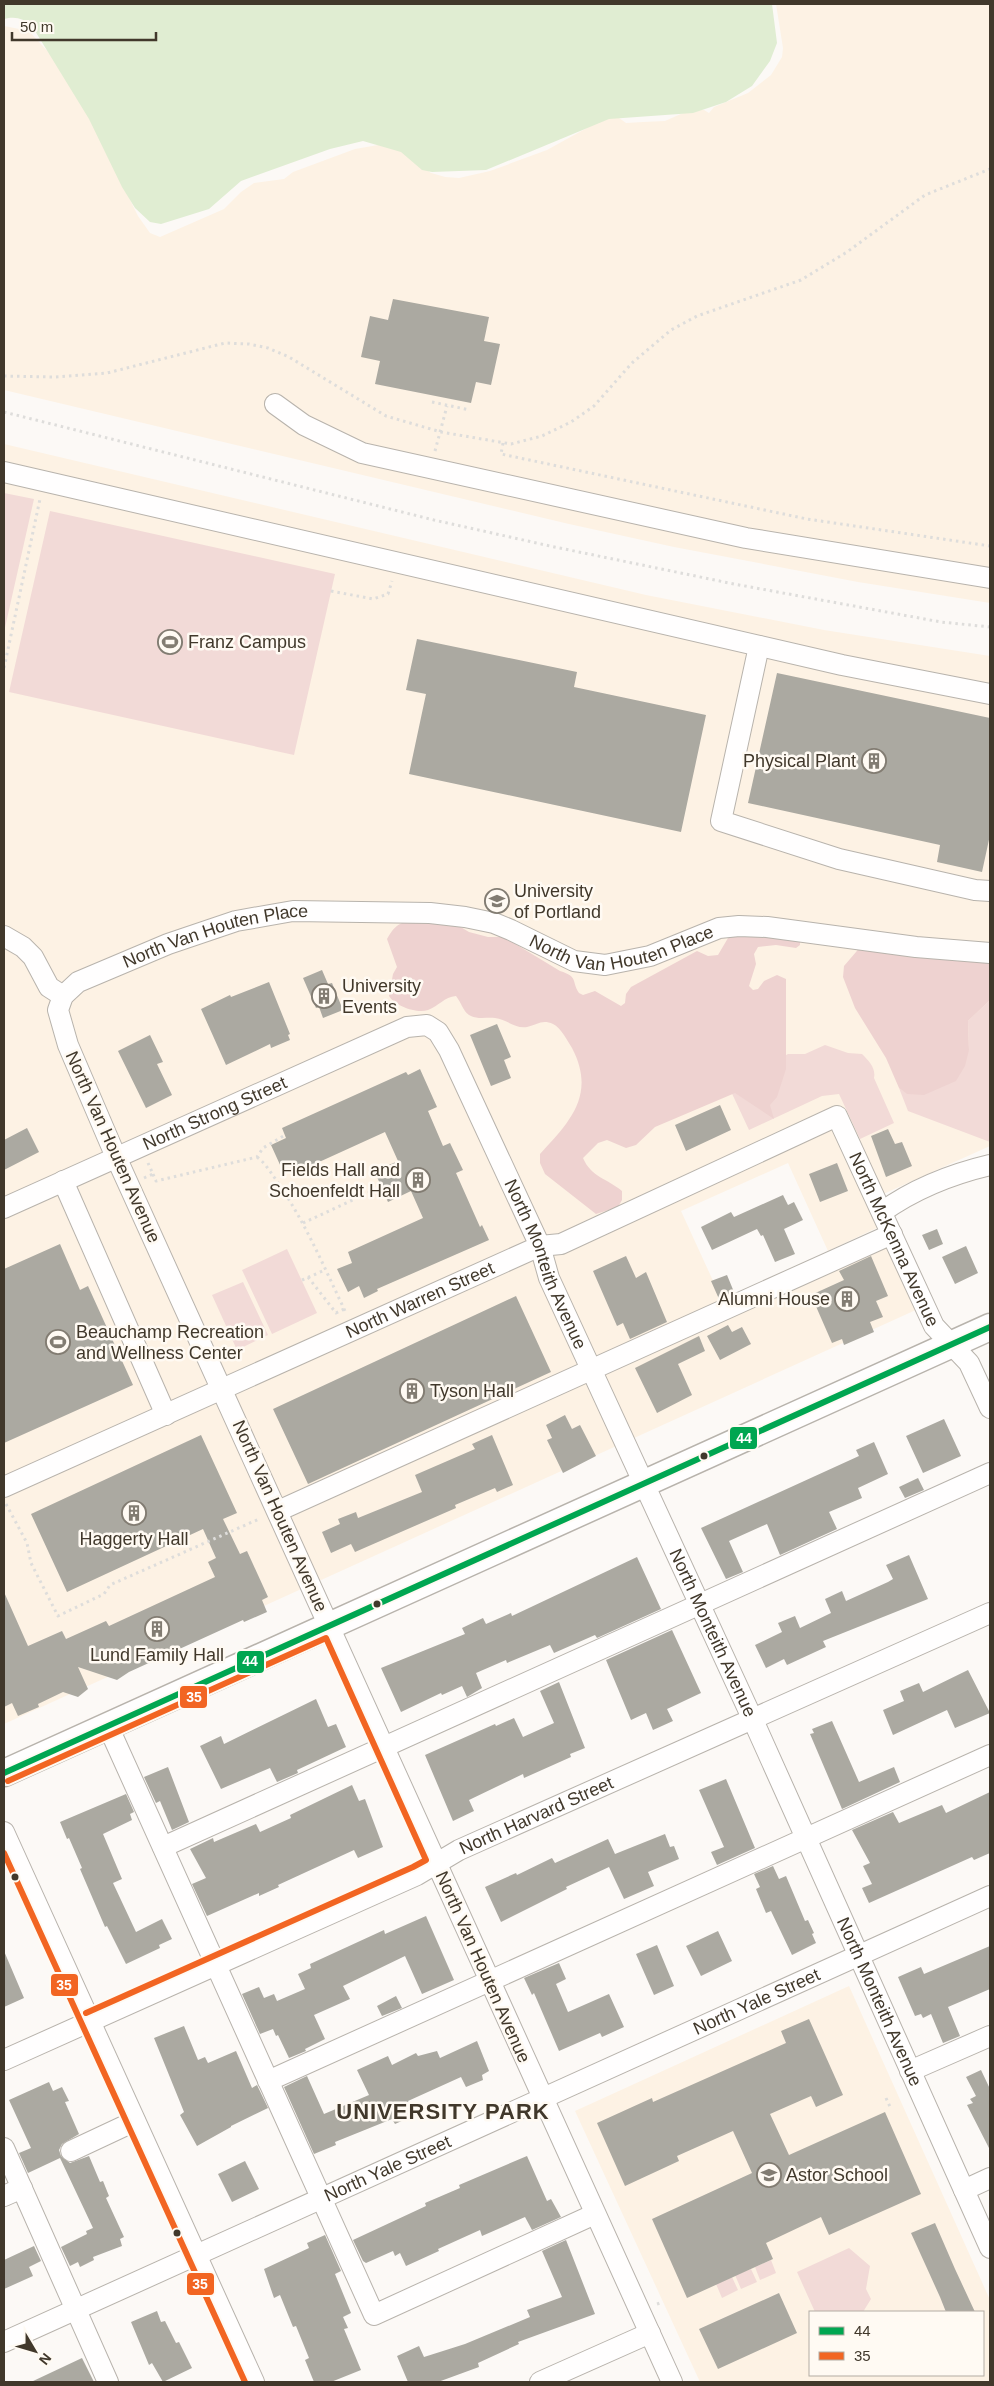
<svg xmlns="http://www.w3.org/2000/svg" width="994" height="2386" viewBox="0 0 994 2386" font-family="Arial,sans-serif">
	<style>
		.built { fill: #fdf2e4; fill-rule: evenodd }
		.green { fill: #f2dad7 }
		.forest { fill: #eed2d0 }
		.water { fill: #e0edd2 }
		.building { fill: #aba9a1 }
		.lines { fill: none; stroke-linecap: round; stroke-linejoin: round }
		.minor-casing { stroke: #b8b3ac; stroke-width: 22 }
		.major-casing { stroke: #b8b3ac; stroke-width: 29 }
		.path { stroke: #dedddb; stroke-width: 3; stroke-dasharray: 2.5 4; stroke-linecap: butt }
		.minor { stroke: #fffefe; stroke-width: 20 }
		.major { stroke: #fffefe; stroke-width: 26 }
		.bus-1-casing { stroke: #fffaf3; stroke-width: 10 }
		.bus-2-casing { stroke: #fffaf3; stroke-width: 10 }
		.bus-1 { stroke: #00a651; stroke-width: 6 }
		.bus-2 { stroke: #f26522; stroke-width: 6 }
		.bus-dot { fill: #41382b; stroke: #fffaf3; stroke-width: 2 }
		.labels { text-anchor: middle; stroke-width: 5; stroke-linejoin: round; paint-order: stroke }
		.poi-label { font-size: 18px; fill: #41382b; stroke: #fffaf3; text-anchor: start }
		.street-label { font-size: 18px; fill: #41382b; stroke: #fffaf3 }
		.district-label { font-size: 22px; font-weight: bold; letter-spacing: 1px; fill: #41382b; stroke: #fffaf3 }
		.line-badge { stroke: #fffaf3; stroke-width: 2 }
		.badge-label { font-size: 14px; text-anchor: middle; font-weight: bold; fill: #fff }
	</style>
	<rect width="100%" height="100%" fill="#fcf9f6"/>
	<path class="built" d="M776 4H990V603L858 582 674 547 569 524 4 390V26L29 31 50 54 80 98 138 216 150 233 160 237 224 209 241 192 254 183 284 179 293 172 355 149 384 144 396 146 431 173 445 177 459 178 490 171 547 150 594 124 615 115 626 123 643 122 665 121 683 113 697 110H704L709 113 714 107 748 93 771 75 782 57 783 48Z
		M4 444 646 595 824 630 990 656V1146L870 1200 881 1226 828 1251 788 1163 681 1211 726 1309 886 1237 918 1309 4 1724Z
		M849 1986 990 2300V2382H700L575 2111ZM810 2312H983V2375H810Z"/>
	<path class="green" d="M4 493 34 499 4 632Z
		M50 511 335 574 294 755 9 692Z
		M990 1000V1142L908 1111 899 1088 908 1094 969 1050 968 1021Z
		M825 1045 848 1053 862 1054C869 1061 876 1068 874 1078L894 1123 860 1139 839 1094 822 1096 749 1130 728 1085 788 1054H805Z
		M287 1249 317 1313 272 1334 242 1270Z
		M243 1282 268 1335 237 1350 212 1295Z
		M849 2248 870 2266 866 2289 871 2299 863 2312H815L797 2272Z
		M771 2260 776 2273 760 2280 755 2267Z
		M751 2269 757 2282 741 2289 735 2275Z
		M732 2277 738 2290 722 2298 716 2284Z"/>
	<path class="forest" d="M419 919 459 926 469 932 488 937H504L560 971C579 977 571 981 579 993L583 995 595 991 621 1006 625 1003 626 994 631 987 697 951 708 956 718 955 728 938 738 933 800 940V945L796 948 776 945 758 947 754 954 756 964 749 986 753 990 758 989 764 981 777 975 786 979V1069L777 1097 770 1105 774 1119 735 1093 655 1127 636 1145 626 1148 607 1140 598 1143 583 1158C591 1177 608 1179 622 1191V1200L618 1207 596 1214 545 1174 540 1163V1154C571 1121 596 1094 572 1048 567 1040 561 1028 553 1024 542 1019 537 1025 527 1027 515 1029 506 1019 495 1018 486 1017 477 1020 469 1015 463 1011 461 1002 456 996 444 997 439 1006 428 1010 417 1014 395 1006 389 996L393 974 397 967 387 939C396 923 401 922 419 919Z
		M862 945 990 960V1000L968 1021 969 1050 965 1066 956 1081 924 1095 907 1094 899 1088 886 1058 855 1008 843 977 844 966Z"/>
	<path class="water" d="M4 4H772L777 43 770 61 752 86 726 102 693 113 609 119 486 170 432 172 422 170 401 152 363 141 330 149 241 181 209 209 161 224 150 222 135 208 122 187 89 119 32 26C23 18 15 16 4 19Z"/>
	<path class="building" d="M393 299 489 317 484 341 500 344 491 385 476 382 471 403 375 384 380 361 361 357 370 316 388 320Z
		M417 639 577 672 574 687 706 715 681 832 409 774 426 694 406 690Z
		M777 673 990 718V835L982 872 937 862 940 845 748 803Z
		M322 970 328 984 332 983 343 1010 323 1018 319 1007 316 1008 303 978Z
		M269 982 290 1034 288 1035 290 1040 271 1048 270 1044 226 1065 201 1009 230 995 231 997Z
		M497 1024 511 1057 504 1060 511 1078 491 1086 470 1035Z
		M150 1035 163 1062 157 1064 172 1095 146 1108 118 1051Z
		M420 1069 437 1107 428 1111 443 1146 450 1143 463 1170 456 1173 480 1227 482 1225 489 1240 377 1289 378 1291 364 1298 359 1286 348 1292 337 1269 352 1263 348 1252 423 1218 411 1191 388 1202 381 1187 375 1171 398 1161 385 1132 295 1173 290 1163 281 1167 271 1145 286 1138 282 1128 406 1072 408 1075Z
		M720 1105 731 1130 686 1151 675 1125Z
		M27 1128 39 1152 4 1170V1140Z
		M888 1129 895 1144 902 1142 912 1166 886 1177 871 1136Z
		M837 1163 848 1191 820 1202 809 1174Z
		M783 1195 788 1205 794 1202 803 1220 784 1229 795 1254 775 1262 763 1235 761 1236 757 1229 712 1250 701 1227 731 1212 734 1217Z
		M937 1229 943 1244 929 1250 922 1235Z
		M60 1244 80 1290 88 1286 133 1385 4 1443V1269Z
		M966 1246 978 1273 955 1284 942 1257Z
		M626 1256 636 1278 646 1272 667 1322 630 1339 623 1323 617 1326 593 1271Z
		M871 1256 888 1296 876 1301 883 1317 870 1322 874 1332 844 1345 842 1339 832 1343 811 1295 844 1280 839 1271Z
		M727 1275 734 1292 719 1299 711 1281Z
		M516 1296 551 1372 308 1484 273 1409Z
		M728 1325 732 1332 742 1327 751 1344 720 1360 707 1336Z
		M699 1336 705 1351 678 1364 692 1395 657 1413 635 1368Z
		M565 1415 572 1429 580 1425 596 1456 563 1473 547 1440 552 1438 546 1425Z
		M944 1419 961 1456 923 1473 906 1436Z
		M201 1435 237 1513 223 1519 240 1554 247 1551 268 1597 262 1600 267 1612 244 1622 243 1620 129 1672 117 1680 78 1667 88 1689 78 1697 63 1692 38 1704 39 1707 18 1716 12 1703 4 1707V1592L28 1646 62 1631 66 1639 106 1621 109 1626 215 1577 208 1562 216 1558 203 1529 67 1592 31 1514Z
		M492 1435 513 1485 497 1492 495 1488 455 1505 456 1508 355 1552 351 1544 331 1553 322 1532 340 1524 338 1519 356 1512 358 1518 422 1492 415 1475 475 1449 472 1444Z
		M874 1442 888 1474 858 1488 862 1498 829 1512 837 1529 780 1555 767 1524 729 1541 743 1572 726 1579 701 1528 859 1456 856 1450Z
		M918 1478 924 1490 905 1498 899 1487Z
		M909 1555 928 1599 823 1641 826 1647 787 1665 784 1659 766 1668 755 1645 782 1632 778 1623 795 1616 800 1628 831 1613 825 1599 842 1591 846 1601 888 1582 893 1579 886 1565Z
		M637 1557 661 1609 597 1638 595 1635 554 1653 550 1645 507 1663 506 1660 476 1673 482 1688 467 1697 462 1686 442 1695 441 1693 401 1712 381 1668 465 1634 462 1628 483 1618 486 1624 511 1613 512 1616Z
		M672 1630 701 1693 667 1709 673 1721 653 1730 646 1713 631 1720 606 1660Z
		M968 1670 990 1713 955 1728 947 1710 893 1735 883 1710 904 1701 900 1691 919 1683 923 1692Z
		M559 1682 585 1748 570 1754 571 1757 524 1778 523 1774 469 1800 474 1811 453 1821 425 1755 495 1724 496 1726 514 1718 523 1737 554 1723 540 1691Z
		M316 1699 328 1727 336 1724 346 1747 297 1770 298 1773 277 1782 270 1768 221 1789 200 1746 221 1736 224 1744Z
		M832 1721 859 1782 894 1767 900 1782 842 1809 810 1734 814 1733 812 1729Z
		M168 1767 189 1822 172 1830 160 1801 156 1803 144 1777Z
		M726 1779 755 1848 717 1865 711 1852 724 1847 699 1790Z
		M352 1785 359 1801 365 1799 383 1847 358 1858 354 1850 278 1885 279 1887 259 1896V1893L207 1916 192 1884 206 1878 190 1849 213 1838 214 1842 256 1824 260 1832 291 1818 290 1815Z
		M990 1792V1853L974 1860 972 1857 869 1903 862 1888 872 1884 863 1866 870 1863 852 1830 893 1812 899 1823 942 1805 946 1813Z
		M126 1794 134 1812 130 1814 132 1820 103 1834 122 1879 113 1883 136 1932 162 1919 172 1939 159 1945 160 1948 126 1964 107 1926 105 1927 80 1869 82 1868 69 1838 67 1839 60 1822Z
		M665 1834 670 1847 674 1846 679 1859 648 1872 654 1886 624 1899 609 1867 566 1887 567 1889 501 1922 485 1887 516 1873 517 1875 552 1858 555 1863 608 1839 615 1854Z
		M773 1866 779 1879 786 1876 805 1921 808 1920 814 1933 812 1934 816 1943 792 1955 771 1911 766 1913 756 1889 760 1887 754 1874Z
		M426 1916 454 1980 422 1994 405 1956 343 1986 350 1999 314 2015 325 2039 305 2049 306 2051 289 2058 278 2035 276 2036 273 2029 260 2034 242 1994 259 1987 264 1998 274 1994 277 2001 305 1989 298 1974 311 1968 310 1964 384 1930 385 1934Z
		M718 1931 732 1961 701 1976 686 1946Z
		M657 1945 674 1986 654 1995 636 1954Z
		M990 1946V1989L948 2007 960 2036 943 2043 931 2014 923 2018 921 2014 915 2016 898 1977 921 1967 924 1974Z
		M4 1951 24 1998 4 2007Z
		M559 1963 566 1979 556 1984 568 2012 609 1994 624 2027 602 2037 600 2033 559 2051 534 1993 532 1995 524 1978Z
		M396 1996 402 2008 382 2016 377 2006Z
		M809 2019 843 2095 816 2107 811 2096 770 2114 789 2155 885 2112 921 2194 829 2235 821 2217 766 2243 773 2259 687 2298 652 2219 752 2173 733 2131 677 2156 679 2161 625 2186 597 2123 652 2098 653 2102 786 2043 781 2031Z
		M184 2026 198 2060 205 2057 208 2063 236 2051 252 2088 257 2085 268 2108 231 2126V2127L197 2146 180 2115 184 2112 154 2038Z
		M477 2041 489 2071 482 2075 483 2080 466 2087 461 2077 408 2101 415 2115 395 2124 392 2119 335 2142 336 2145 314 2154 284 2087 307 2076 324 2114 369 2095 357 2070 388 2056 392 2065 416 2053 418 2056 437 2051 440 2058Z
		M981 2070 990 2089V2150L967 2105 973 2103 970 2099 976 2096 966 2077Z
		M49 2082 53 2091 62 2087 69 2101 65 2102 79 2134 62 2144 59 2150 61 2156 70 2163 89 2156 100 2182 103 2181 109 2196 106 2198 124 2237 120 2239 122 2246 93 2257 94 2260 80 2267 78 2262 70 2266 61 2247 87 2234 86 2231 93 2228 60 2158 28 2173 19 2153 31 2148 9 2100Z
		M527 2156 547 2201 551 2199 561 2217 532 2230 525 2217 482 2236 480 2230 438 2249 439 2251 406 2266 400 2253 395 2256 393 2251 366 2263 363 2261 353 2240 426 2206 425 2203 460 2188 459 2185Z
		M245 2161 259 2189 232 2202 218 2174Z
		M935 2223 955 2269 975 2312H946L940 2297 911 2233Z
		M325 2235 341 2271 335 2274 351 2313 343 2317 348 2328 344 2329 361 2370 331 2382H314L305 2360 309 2358 296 2326 293 2327 280 2295 274 2298 264 2269 309 2248 307 2243Z
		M566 2240 595 2314 518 2342 519 2344 478 2363 479 2367 438 2382H408L397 2356 419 2346 424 2357 465 2344 530 2317 527 2310 562 2297 542 2251Z
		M34 2246 41 2261 29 2267 33 2276 4 2289V2260Z
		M779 2293 797 2333 718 2369 699 2329Z
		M157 2311 161 2322 165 2321 176 2343 179 2342 192 2368 163 2382 152 2363 149 2365 131 2322Z
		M82 2358 94 2382H31Z"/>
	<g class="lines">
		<defs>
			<g id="minor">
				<path d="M275 404 304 425 362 453 746 538 990 578"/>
				<path d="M4 472 842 665 990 694"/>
				<path d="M759 646 721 821 839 859 975 890 990 891"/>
				<path d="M4 936 23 947 33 957 49 987 63 996"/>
				<path d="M63 1181 166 1415"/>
				<path id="s1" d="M4 1208 407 1027 427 1025 438 1032 449 1050 540 1246 549 1278 753 1720 990 2248"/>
				<path d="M882 1212C914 1189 952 1174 990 1165"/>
				<path id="s2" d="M4 1487 540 1246 561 1244 837 1116 934 1326 969 1363 990 1408"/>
				<path d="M278 1511 892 1234"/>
				<path d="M108 1726 374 2315 595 2214"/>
				<path d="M4 1832 254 2382"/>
				<path d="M163 1847 990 1473"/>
				<path id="s3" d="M4 2060 417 1875 459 1850 990 1613"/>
				<path d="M910 2071 990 2036"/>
				<path d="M268 2081 990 1755"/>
				<path d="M4 2148 108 2382"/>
				<path d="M71 2151 135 2121"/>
				<path d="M964 2190 990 2178"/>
				<path d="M4 2196 22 2188"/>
				<path id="s4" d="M4 2342 990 1896"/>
				<path d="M540 2382 650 2333"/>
				<path id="s5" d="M672 2382 116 1157 68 1045 58 1010 63 996 78 982 168 944 236 921 293 911 430 913 465 917 494 923 511 930 574 961 605 965 650 956 719 928 739 926 767 927 916 947 990 953"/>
			</g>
			<path id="major" d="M4 1773 990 1327"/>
		</defs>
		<use href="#minor" class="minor-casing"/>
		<use href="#major" class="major-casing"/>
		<path class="path" d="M4 376 55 377 107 373 225 343 249 344 268 348 289 357 386 416 441 432 511 444 542 436 571 422 594 406 632 363 671 330 697 316 801 280 847 252 925 195 990 169
			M432 402 470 410
			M4 412 434 520 550 546 734 584 941 622 990 627
			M503 443 501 454 807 519 990 546
			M435 451 447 406
			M331 591 373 599 388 594 392 581
			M4 668 40 499
			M257 1157C264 1162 269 1170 274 1177 304 1219 324 1267 346 1313
			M153 1174 156 1181 257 1157 263 1148 285 1135
			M144 1178 153 1174 148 1163
			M303 1223 381 1187
			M308 1277 336 1313 344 1309
			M302 1280 325 1270
			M6 1504 27 1543 31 1563 58 1616 104 1594 110 1585 259 1519
			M886 2098 891 2109
			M657 2304 663 2302"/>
		<use href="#minor" class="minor"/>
		<use href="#major" class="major"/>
		<defs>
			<path id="bus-1" d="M4 1773 990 1327"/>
			<path id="bus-2" d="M8 1781 326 1638 426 1860 413 1867 86 2013
				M4 1853 245 2382"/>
		</defs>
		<use href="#bus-1" class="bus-1-casing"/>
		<use href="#bus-2" class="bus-2-casing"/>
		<use href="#bus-1" class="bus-1"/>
		<use href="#bus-2" class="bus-2"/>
	</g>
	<defs>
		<symbol id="stadium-ring" viewBox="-11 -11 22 22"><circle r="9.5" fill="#fffaf3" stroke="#827c72" stroke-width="1.5"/><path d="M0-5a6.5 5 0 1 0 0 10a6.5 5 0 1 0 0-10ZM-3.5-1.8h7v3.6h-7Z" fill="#827c72"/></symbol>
		<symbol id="building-ring" viewBox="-11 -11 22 22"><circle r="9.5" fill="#fffaf3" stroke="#827c72" stroke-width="1.5"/><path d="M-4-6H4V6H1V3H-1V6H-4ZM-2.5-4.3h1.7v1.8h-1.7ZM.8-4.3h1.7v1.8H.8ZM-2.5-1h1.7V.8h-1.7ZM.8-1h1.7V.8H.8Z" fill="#827c72"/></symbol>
		<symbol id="university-ring" viewBox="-11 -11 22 22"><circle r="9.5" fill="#fffaf3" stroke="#827c72" stroke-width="1.5"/><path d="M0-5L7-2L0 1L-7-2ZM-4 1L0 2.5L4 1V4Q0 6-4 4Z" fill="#827c72"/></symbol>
		<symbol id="school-ring" viewBox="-11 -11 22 22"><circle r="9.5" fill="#fffaf3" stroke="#827c72" stroke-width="1.5"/><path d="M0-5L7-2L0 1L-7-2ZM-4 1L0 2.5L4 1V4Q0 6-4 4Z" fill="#827c72"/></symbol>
	</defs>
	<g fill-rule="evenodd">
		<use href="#stadium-ring" x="156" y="628" width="28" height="28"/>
		<use href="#building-ring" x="860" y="747" width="28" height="28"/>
		<use href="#university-ring" x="483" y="887" width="28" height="28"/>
		<use href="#building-ring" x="310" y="982" width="28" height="28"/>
		<use href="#building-ring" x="404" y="1166" width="28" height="28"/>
		<use href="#building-ring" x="833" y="1285" width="28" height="28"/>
		<use href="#stadium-ring" x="44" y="1328" width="28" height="28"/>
		<use href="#building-ring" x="398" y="1377" width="28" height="28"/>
		<use href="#building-ring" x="120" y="1499" width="28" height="28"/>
		<use href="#building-ring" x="143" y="1615" width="28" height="28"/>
		<use href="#school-ring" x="755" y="2161" width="28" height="28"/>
	</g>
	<g class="bus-dot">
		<circle cx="704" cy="1456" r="4.5"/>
		<circle cx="377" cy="1604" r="4.5"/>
		<circle cx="15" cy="1877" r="4.5"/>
		<circle cx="177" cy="2233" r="4.5"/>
	</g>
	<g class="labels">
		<g class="poi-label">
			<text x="188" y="648">Franz Campus</text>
			<text x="856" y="767" text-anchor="end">Physical Plant</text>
			<text x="514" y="897">University<tspan x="514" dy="21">of Portland</tspan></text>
			<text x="342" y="992">University<tspan x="342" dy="21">Events</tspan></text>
			<text x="400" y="1176" text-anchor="end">Fields Hall and<tspan x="400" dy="21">Schoenfeldt Hall</tspan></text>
			<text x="830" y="1305" text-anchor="end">Alumni House</text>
			<text x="76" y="1338">Beauchamp Recreation<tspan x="76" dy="21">and Wellness Center</tspan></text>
			<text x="430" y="1397">Tyson Hall</text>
			<text x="134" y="1545" text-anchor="middle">Haggerty Hall</text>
			<text x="157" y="1661" text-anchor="middle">Lund Family Hall</text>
			<text x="786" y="2181">Astor School</text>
		</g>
		<g class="street-label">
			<text dy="6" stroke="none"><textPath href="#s5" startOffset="2105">North Van Houten Place</textPath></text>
			<text dy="6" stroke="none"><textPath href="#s5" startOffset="1685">North Van Houten Place</textPath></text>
			<text dy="6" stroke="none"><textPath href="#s1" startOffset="231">North Strong Street</textPath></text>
			<text transform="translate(113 1147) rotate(66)" y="6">North Van Houten Avenue</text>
			<text dy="6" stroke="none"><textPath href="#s2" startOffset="1049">North McKenna Avenue</textPath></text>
			<text dy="6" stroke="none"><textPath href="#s1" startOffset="731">North Monteith Avenue</textPath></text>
			<text dy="6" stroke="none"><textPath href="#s2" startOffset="456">North Warren Street</textPath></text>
			<text transform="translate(280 1516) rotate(66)" y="6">North Van Houten Avenue</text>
			<text dy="6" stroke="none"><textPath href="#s1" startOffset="1136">North Monteith Avenue</textPath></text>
			<text dy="6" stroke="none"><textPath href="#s3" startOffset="586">North Harvard Street</textPath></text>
			<text transform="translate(483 1967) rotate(66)" y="6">North Van Houten Avenue</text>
			<text dy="6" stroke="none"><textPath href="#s4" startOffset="826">North Yale Street</textPath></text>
			<text dy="6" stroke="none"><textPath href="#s1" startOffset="1541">North Monteith Avenue</textPath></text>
			<text dy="6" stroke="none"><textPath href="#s4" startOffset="421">North Yale Street</textPath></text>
		</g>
		<g class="district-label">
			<text x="443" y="2119">UNIVERSITY PARK</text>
		</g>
	</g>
	<g class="line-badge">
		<rect x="729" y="1426" width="29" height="24" rx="5" fill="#00a651"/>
		<rect x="236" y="1650" width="29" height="24" rx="5" fill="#00a651"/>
		<rect x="179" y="1685" width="29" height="24" rx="5" fill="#f26522"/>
		<rect x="50" y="1973" width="29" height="24" rx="5" fill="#f26522"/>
		<rect x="186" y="2272" width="29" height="24" rx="5" fill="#f26522"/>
	</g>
	<g class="badge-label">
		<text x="744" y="1443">44</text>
		<text x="250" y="1666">44</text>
		<text x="194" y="1702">35</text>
		<text x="64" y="1990">35</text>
		<text x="200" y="2289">35</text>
	</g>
	<rect width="994" height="2386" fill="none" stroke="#41382b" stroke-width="10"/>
	<rect x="809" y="2311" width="175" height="65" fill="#fffaf3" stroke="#b3aca3"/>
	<rect x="819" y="2327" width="25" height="8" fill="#00a651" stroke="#b3aca3"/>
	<text x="854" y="2336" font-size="15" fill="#41382b">44</text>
	<rect x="819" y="2352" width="25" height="8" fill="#f26522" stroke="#b3aca3"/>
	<text x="854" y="2361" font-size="15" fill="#41382b">35</text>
	<g transform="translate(35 2351) rotate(128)" stroke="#fffaf3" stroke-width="4" paint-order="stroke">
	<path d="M0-4L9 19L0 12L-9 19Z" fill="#41382b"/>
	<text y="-8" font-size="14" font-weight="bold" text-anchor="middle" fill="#41382b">N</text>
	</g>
	<path d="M12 32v8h144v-8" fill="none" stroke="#41382b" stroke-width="2.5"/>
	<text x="20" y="32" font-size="15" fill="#41382b" stroke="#fffaf3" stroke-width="4" paint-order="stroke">50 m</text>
</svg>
